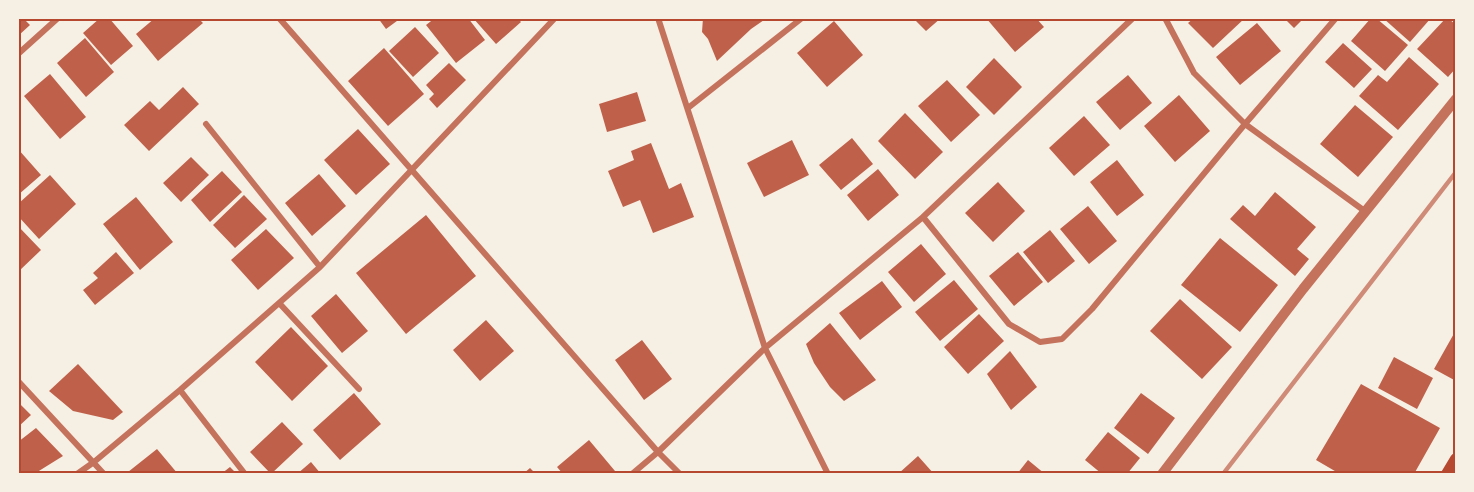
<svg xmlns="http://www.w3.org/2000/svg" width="1474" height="492" viewBox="0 0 1474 492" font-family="Ubuntu,sans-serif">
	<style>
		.building { fill: #bf614a }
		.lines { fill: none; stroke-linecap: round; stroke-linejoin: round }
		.minor { stroke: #c5725c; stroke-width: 6 }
		.tertiary { stroke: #c5725c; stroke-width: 10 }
		.secondary { stroke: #b5482f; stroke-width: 12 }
		.rail { stroke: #cf8b77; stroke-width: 4.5 }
		.neatline { fill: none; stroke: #b5482f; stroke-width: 2 }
	</style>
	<rect width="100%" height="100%" fill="#f6efe4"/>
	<path class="building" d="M18 18H23L30 25 18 36Z
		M100 18H109L133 46 111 65 83 33Z
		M155 18H198L203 23 158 61 136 34Z
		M378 18H401L386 29Z
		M435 18H468L485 40 456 63 426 25Z
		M473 18H517L521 22 496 44Z
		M703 18H767L751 29 717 61 708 39 702 32Z
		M913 18H941L926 31Z
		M986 18H1036L1044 27 1015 52Z
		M1194 18H1245L1213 48 1188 23Z
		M1284 18H1304L1294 28Z
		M1371 18H1376L1408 45 1385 71 1351 41Z
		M1383 18H1431L1410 42Z
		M1446 18H1448L1456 25V68L1448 77 1417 49Z
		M834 21 863 55 827 87 797 53Z
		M1257 23 1281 51 1240 85 1216 57Z
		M415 27 439 53 413 77 389 51Z
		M85 38 114 72 86 97 57 63Z
		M1343 43 1372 69 1354 88 1325 62Z
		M384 48 424 94 388 126 348 81Z
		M1409 57 1439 84 1398 130 1359 96 1378 75 1387 82Z
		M994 58 1022 87 994 115 966 87Z
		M449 63 466 80 437 108 429 99 434 94 426 85Z
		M50 74 86 117 60 139 24 96Z
		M1128 75 1152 103 1120 130 1096 102Z
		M947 80 980 115 951 142 918 106Z
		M183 87 199 104 149 151 124 125 150 101 159 110Z
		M637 92 646 121 607 132 599 104Z
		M1179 95 1210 131 1175 162 1144 126Z
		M1355 105 1393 137 1358 177 1320 144Z
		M905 113 943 152 915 179 878 141Z
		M1084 116 1110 145 1074 176 1049 148Z
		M358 129 390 164 356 195 324 160Z
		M852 138 873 164 841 190 819 165Z
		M792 140 809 175 764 197 747 163Z
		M651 143 669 189 681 183 694 217 653 233 640 200 623 207 608 171 634 160 631 151Z
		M18 149 41 175 18 195Z
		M191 157 209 175 181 202 163 183Z
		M1117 160 1144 195 1117 216 1090 182Z
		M878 169 899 195 868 221 847 195Z
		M222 171 242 192 210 222 191 200Z
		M319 174 346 206 312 236 285 203Z
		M50 175 76 204 39 239 18 216V204Z
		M998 182 1025 211 993 242 965 213Z
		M1275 192 1316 227 1297 249 1309 259 1295 276 1230 219 1243 205 1255 216Z
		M244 195 267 219 235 248 213 225Z
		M136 197 173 242 140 270 103 224Z
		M1088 206 1117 241 1089 264 1060 229Z
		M426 215 476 276 406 334 356 273Z
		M18 226 41 250 18 272Z
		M266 229 294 258 258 290 231 260Z
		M1050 230 1075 261 1048 283 1023 252Z
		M1220 238 1278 285 1240 332 1181 285Z
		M921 244 946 274 914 302 888 272Z
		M116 252 134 273 95 305 83 290 98 278 93 273Z
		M1018 252 1043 282 1014 306 989 276Z
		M954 280 978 309 940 341 915 312Z
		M882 281 902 307 860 340 839 313Z
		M336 294 368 331 342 353 311 316Z
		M1180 299 1232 347 1202 379 1150 331Z
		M979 314 1004 341 968 374 944 347Z
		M486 320 514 351 480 381 453 350Z
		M830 323 876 380 844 401 830 387 814 363 806 344Z
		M291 327 328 366 292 401 255 362Z
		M1456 330V381L1434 369Z
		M642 340 672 379 644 400 615 360Z
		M1010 351 1037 387 1011 410 987 374Z
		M1394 357 1433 378 1417 409 1378 388Z
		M78 364 123 412 113 420 73 411 49 391Z
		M1361 384 1440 428 1414 474H1340L1316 460Z
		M354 393 381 424 340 460 313 430Z
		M1141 393 1175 418 1148 454 1114 428Z
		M18 402 31 415 18 427Z
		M282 422 303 444 271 474 250 452Z
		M36 428 63 456 34 474H18V442Z
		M1108 432 1140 458 1127 474H1102L1085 460Z
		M589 440 615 471 611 474H563L557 467Z
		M157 449 178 474H130L128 472Z
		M918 456 934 474H898Z
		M1028 460 1045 474H1017Z
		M311 462 321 474H297Z
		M230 467 237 474H221Z
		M530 468 536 474H523Z"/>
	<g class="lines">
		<path class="minor" d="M279 18 658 452 680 474
			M658 18 765 348 828 474
			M1165 18 1194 73 1245 124 1366 212
			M18 54 58 18
			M688 108 802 18
			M206 124 320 267
			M923 217 1009 324 1040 342 1062 339 1092 309 1245 124 1336 18
			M280 304 359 389
			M18 381 104 474
			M180 390 245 474
			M77 474 94 462 180 390 320 267 555 18
			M632 474 658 452 765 348 923 217 1133 18"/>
		<path class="tertiary" d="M1162 474 1303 289 1456 99"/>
		<path class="secondary" d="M1447 474 1456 459"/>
		<path class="rail" d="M1223 474 1456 172"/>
	</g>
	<rect width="1474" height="492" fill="none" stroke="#f6efe4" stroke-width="39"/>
	<rect x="20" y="20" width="1434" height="452" class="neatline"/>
</svg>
